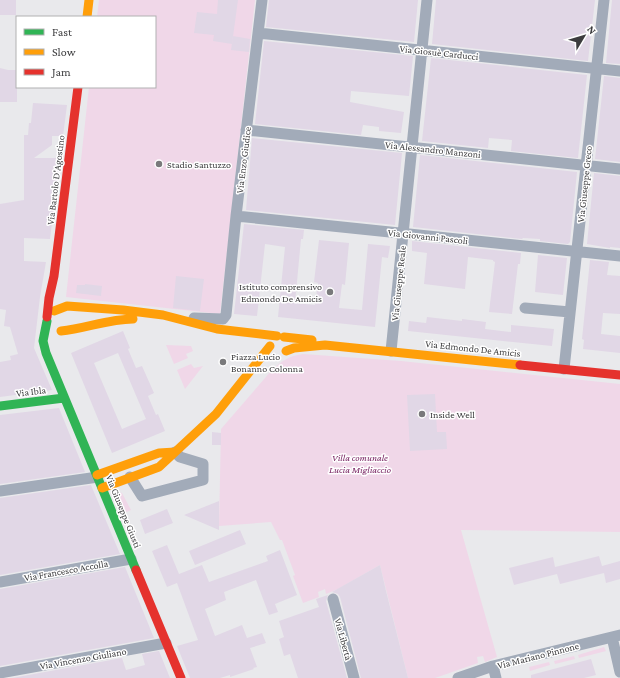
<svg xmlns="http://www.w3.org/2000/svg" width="620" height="678" viewBox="0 0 620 678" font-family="'Crimson Pro',serif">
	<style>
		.green { fill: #f0d7e8 }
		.building { fill: #e1d7e6; fill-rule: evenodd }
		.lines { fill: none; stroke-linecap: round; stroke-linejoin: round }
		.street { stroke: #a2abb9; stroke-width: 11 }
		.fast { stroke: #30b455; stroke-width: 9 }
		.slow { stroke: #ff9f0a; stroke-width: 9 }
		.jam { stroke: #e5322d; stroke-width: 9 }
		.poi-dot { fill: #79797b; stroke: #fff; stroke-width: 1.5 }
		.labels { text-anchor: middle; stroke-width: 3; stroke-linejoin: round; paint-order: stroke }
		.street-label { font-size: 10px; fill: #3c3c3e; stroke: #fff }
		.poi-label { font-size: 10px; fill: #3c3c3e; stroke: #fff; text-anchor: start }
		.park-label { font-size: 10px; font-style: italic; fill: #731b5c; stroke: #fff }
	</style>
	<rect width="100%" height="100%" fill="#e9e9ec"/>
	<path class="green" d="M99 0H255L220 314 66 297 89 87H155V17H97Z
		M166 345 191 346 193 351 186 354 188 358 174 364Z
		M303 354 401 361 620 384V532L461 530 497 657 485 662 483 656 477 657 478 663 435 678H408L380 565 338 589 326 594 325 589 318 592 319 597 303 603 293 576 295 575 282 540H280L271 522 219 526 221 429 271 371C281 361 289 356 303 354Z
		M191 364 194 368 203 366 185 389 177 370Z
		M118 492 122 493 131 510 122 514 116 497Z
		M604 647 606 651 579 658 578 655Z
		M574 656 575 659 555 664 554 661Z
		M549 662 550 665 530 671 529 667Z"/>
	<path class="building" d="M0 0H16V15H0Z
		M218 0H238L232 44 213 41 214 35 194 33 197 12 217 14Z
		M269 0H418L414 42 266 27Z
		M436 0H595L588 61 432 44Z
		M612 0H620V64L606 63Z
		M233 36 250 39 249 52 231 50Z
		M264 41 413 56 409 96 351 91 350 102 404 112 401 133 379 131V127L363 125 361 135 255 124Z
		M431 58 587 75 578 158 511 151 512 140 489 138 488 148 422 141Z
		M0 68 8 70H17V102H0Z
		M604 76 620 78V162L595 159Z
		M33 103 67 105 63 136H52V145L34 158H60L50 239 24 238V261L46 262 40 297 34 348 52 390 0 397V362L11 360 10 356 18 354 10 327 4 326 6 310 0 309V204L24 200V135H28L29 123H31Z
		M252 138 402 153 395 225 246 210Z
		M420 155 577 172 570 242 568 244 540 241V239L523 238 522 239 413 227Z
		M594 173 620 176V248L610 247V248L587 244Z
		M244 224 304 230 303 239H301L295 303 315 305 318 283 314 282 319 240 349 243 345 285 342 284 339 308 362 310 368 244 390 246 388 258 382 257 375 327 278 317 285 247 265 244 257 316 234 314Z
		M412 241 521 253 520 264H518L512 314 489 312 495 262 493 261V260L468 257 465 289 424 284 427 253 412 251Z
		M538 255 567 258 563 295 535 292Z
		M590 260 609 262 607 275 620 276V314L603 313 601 334 620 336V353L583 349 584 340 582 339Z
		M176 276 204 279 200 311 173 308Z
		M85 284 102 286 101 296 76 293 77 285H85Z
		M427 317 462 321V319L486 322 485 329 511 332V325L554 329 552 346 408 331 409 321 426 323Z
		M123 331 130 348 128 349 136 368 142 366 154 393 148 396 156 415 158 414 165 431 112 453 71 353ZM118 353 146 419 122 429 94 363Z
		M435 394 437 432H446L447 449 410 451 407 395Z
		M59 408 85 472 0 484V415Z
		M212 432 221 433V445H212Z
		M91 485 120 554 0 575V498Z
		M219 501V530L184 515Z
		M167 509 173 523 145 534 140 520Z
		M240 530 246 544 195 565 189 551Z
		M167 545 179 574 202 565 209 582 268 561 266 556 280 550 297 595 275 604 278 612 269 615 256 580 224 592 226 600 205 609 215 636 242 625 247 638 262 633 266 643 250 648 257 667 253 668 254 669 230 677V675L220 678H190L177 646 198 640 177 583 167 587 152 551Z
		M599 556 602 566 620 561V579L606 583 604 573 560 584 557 574 514 585 509 568 553 557 555 567Z
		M380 565 386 591 408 678H361L340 597 338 594 332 592Z
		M125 567 154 638 0 666V589Z
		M328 595 326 601 347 678H298L290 654 284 656 279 639 284 637 279 621 319 607 316 599Z
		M159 651 170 678H12L122 658 126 670 145 665 142 654Z
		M591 659 596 675 584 678H531V675Z"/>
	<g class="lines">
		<path class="street" d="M258 33 620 71
			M246 130 620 169
			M236 216 620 256
			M525 308 570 312
			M194 318 223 319 226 315 236 216 262 0
			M391 351 427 0
			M564 369 604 0
			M130 477 142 496 203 480V464L180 457 175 452
			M0 491 98 477
			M0 582 131 559
			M333 599 354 678
			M612 637 620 672
			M493 666 496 678
			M0 673 166 643
			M458 678 493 666 620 635"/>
		<path class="fast" d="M47 321 43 341 46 353 136 570
			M0 406 64 398"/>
		<path class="slow" d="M87 17 89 0
			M54 311 67 306 123 310 163 315 217 329 277 336
			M61 331C85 329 108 319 133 319
			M284 337 312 340
			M286 351 294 348 325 345 520 365
			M97 475 159 453 175 452
			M102 488 159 467 216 414 270 346"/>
		<path class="jam" d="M47 317 49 298 54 276 78 87
			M520 365 620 375
			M136 570 181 678"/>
	</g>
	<g class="poi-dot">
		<circle cx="159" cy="164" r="4"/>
		<circle cx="330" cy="292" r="4"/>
		<circle cx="223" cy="362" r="4"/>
		<circle cx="422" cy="414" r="4"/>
	</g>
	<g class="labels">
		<g class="street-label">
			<text transform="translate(439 52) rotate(6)" y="4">Via Giosuè Carducci</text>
			<text transform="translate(433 149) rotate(6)" y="4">Via Alessandro Manzoni</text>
			<text transform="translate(243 160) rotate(-83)" y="4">Via Enzo Giudice</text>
			<text transform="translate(55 180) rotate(-83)" y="4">Via Bartolo D'Agostino</text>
			<text transform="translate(584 184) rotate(-84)" y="4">Via Giuseppe Greco</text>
			<text transform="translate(428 236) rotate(6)" y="4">Via Giovanni Pascoli</text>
			<text transform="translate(398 283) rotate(-84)" y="4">Via Giuseppe Reale</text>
			<text transform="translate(473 348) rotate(6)" y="4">Via Edmondo De Amicis</text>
			<text transform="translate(31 391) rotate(-7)" y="4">Via Ibla</text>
			<text transform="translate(124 511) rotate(68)" y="4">Via Giuseppe Giusti</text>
			<text transform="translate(66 570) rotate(-10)" y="4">Via Francesco Accolla</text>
			<text transform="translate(344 639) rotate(75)" y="4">Via Libertà</text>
			<text transform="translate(538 655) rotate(-14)" y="4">Via Mariano Pinnone</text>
			<text transform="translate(83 658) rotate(-10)" y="4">Via Vincenzo Giuliano</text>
		</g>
		<g class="poi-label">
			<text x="167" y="168">Stadio Santuzzo</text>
			<text x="322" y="290" text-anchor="end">Istituto comprensivo<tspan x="322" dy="12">Edmondo De Amicis</tspan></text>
			<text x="231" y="360">Piazza Lucio<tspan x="231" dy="12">Bonanno Colonna</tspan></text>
			<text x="430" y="418">Inside Well</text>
		</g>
		<g class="park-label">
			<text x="360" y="461">Villa comunale<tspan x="360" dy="12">Lucia Migliaccio</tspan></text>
		</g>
	</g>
	<rect x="16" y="16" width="140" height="72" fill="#ffffff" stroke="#b1b1b2"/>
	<rect x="24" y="29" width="20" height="6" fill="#30b455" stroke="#b1b1b2"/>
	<text x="52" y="36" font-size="12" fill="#3c3c3e">Fast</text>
	<rect x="24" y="49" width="20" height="6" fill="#ff9f0a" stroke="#b1b1b2"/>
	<text x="52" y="56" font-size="12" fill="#3c3c3e">Slow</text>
	<rect x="24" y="69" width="20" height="6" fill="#e5322d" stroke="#b1b1b2"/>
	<text x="52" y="76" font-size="12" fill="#3c3c3e">Jam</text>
	<g transform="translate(584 36) rotate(52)" stroke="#ffffff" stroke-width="3" paint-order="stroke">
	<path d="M0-3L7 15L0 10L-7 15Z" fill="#3c3c3e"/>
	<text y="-6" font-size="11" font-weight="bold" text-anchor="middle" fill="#3c3c3e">N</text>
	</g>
</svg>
